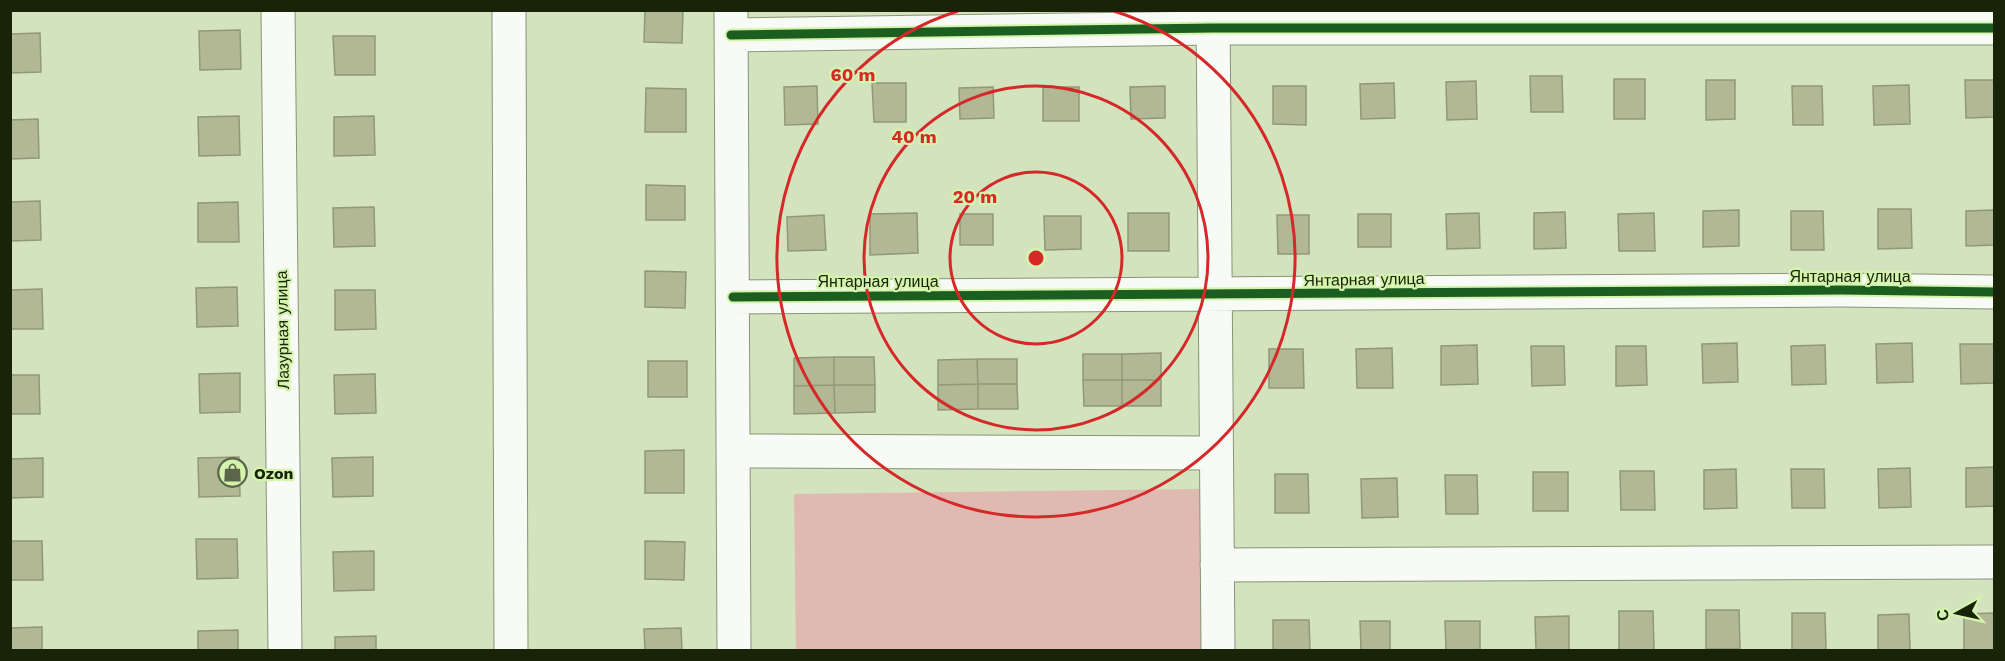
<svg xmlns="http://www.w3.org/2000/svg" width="2005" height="661" viewBox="0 0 2005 661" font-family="'Work Sans',sans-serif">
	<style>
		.green { fill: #e0b9b1 }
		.building { fill: #b1b893; stroke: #919878; stroke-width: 1.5 }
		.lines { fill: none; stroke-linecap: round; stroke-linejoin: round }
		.minor-casing { stroke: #889477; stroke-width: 35 }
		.minor { stroke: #f8fbf5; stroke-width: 33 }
		.cycleway-casing { stroke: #d4f3ad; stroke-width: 13 }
		.cycleway { stroke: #1b5e20; stroke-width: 9 }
		.ring { fill: none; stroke: #d62828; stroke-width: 3 }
		.labels { text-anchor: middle; stroke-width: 4.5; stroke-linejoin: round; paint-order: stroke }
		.street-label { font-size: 16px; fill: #192308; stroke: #d4f3ad }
		.poi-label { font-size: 16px; font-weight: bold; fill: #192308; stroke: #d4f3ad; text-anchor: start }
		.centre { fill: #d62828; stroke: #d4f3ad; stroke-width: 3 }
		.ring-label { font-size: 18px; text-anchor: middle; font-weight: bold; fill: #d62828; stroke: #d4f3ad; stroke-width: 4.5; stroke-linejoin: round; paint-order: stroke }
	</style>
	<rect width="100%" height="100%" fill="#d2e3bd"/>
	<path class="green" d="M1200 489 1202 650H796L794 494Z"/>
	<path class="building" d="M645 10H683L682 43 644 42Z
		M240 30 241 69 200 70 199 31Z
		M40 33 41 72 10 73V34Z
		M333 36H375V75H335Z
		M1530 76H1562L1563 112H1531Z
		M1614 79H1645V119H1614Z
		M1706 80H1735V119L1706 120Z
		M1965 80H1994V117L1966 118Z
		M1476 81 1477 119 1447 120 1446 82Z
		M872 83H906V122H874Z
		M1394 83 1395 118 1361 119 1360 84Z
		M1909 85 1910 124 1874 125 1873 86Z
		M817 86 818 124 785 125 784 87Z
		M1165 86V118L1131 119 1130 87Z
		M1273 86H1306V125L1273 124Z
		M1792 86H1822L1823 125H1793Z
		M993 87 994 118 960 119 959 88Z
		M1043 87H1079V121H1043Z
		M646 88 686 89V132H645Z
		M239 116 240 155 199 156 198 117Z
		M374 116 375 155 334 156V117Z
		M38 119 39 158 10 159V120Z
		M646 185 685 186V220H646Z
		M40 201 41 240 10 241V202Z
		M238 202 239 242H198V203Z
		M374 207 375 246 334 247 333 208Z
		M1878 209H1911L1912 248 1878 249Z
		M1739 210V246L1703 247V211Z
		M1994 210V245L1966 246V211Z
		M1791 211H1823L1824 250H1791Z
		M1565 212 1566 248 1534 249V213Z
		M917 213 918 253 870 255V214Z
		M1128 213H1169V251H1128Z
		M1479 213 1480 248 1447 249 1446 214Z
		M1654 213 1655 251H1619L1618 214Z
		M960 214H993V245H960Z
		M1358 214H1391V247H1358Z
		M824 215 826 250 788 251 787 217Z
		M1277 215H1309V254H1278Z
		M1044 216H1081V249L1045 250Z
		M645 271 686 272 685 308 645 307Z
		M237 287 238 326 197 327 196 288Z
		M42 289 43 329H10V290Z
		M335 290H375L376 329 335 330Z
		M1737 343 1738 382 1703 383 1702 344Z
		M1912 343 1913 382 1877 383 1876 344Z
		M1960 344H1994V383L1961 384Z
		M1477 345 1478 384 1441 385V346Z
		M1825 345 1826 384 1792 385 1791 346Z
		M1531 346H1564L1565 385 1532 386Z
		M1616 346H1646L1647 385 1616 386Z
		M1392 348 1393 388H1357L1356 349Z
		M1269 349H1303L1304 388H1269Z
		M1161 353V380H1122V354Z
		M1083 354H1122V380H1083Z
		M834 357H874L875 385H834Z
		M834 357V385L794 386V358Z
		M977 359H1017V384H978Z
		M977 359 978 384 938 385V360Z
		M648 361H687V397H648Z
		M240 373V412L200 413 199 374Z
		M375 374 376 413 335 414 334 375Z
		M10 375H39L40 414H10Z
		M1083 380H1122V406H1084Z
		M1122 380H1161V406H1122Z
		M978 384H1017L1018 409H978Z
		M978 384V409L938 410V385Z
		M834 385H875V412L835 413Z
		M834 385 835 413 794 414V386Z
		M684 450V493H645V451Z
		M239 457 240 496 199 497 198 458Z
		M373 457V496L333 497 332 458Z
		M43 458V497L10 498V459Z
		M1994 467V506L1966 507V468Z
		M1910 468 1911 507 1879 508 1878 469Z
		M1736 469 1737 508 1704 509V470Z
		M1791 469H1824L1825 508H1792Z
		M1620 471H1654L1655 510H1621Z
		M1533 472H1568V511H1533Z
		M1275 474H1308L1309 513H1275Z
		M1445 475H1477L1478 514H1446Z
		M1397 478 1398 517 1362 518 1361 479Z
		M196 539H237L238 578 197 579Z
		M10 541H42L43 580H10Z
		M645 541 685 542 684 580 645 579Z
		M374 551V590L334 591 333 552Z
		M1706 610H1739L1740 649H1706Z
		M1619 611H1653L1654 650H1619Z
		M1792 613H1825L1826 650H1792Z
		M1994 613V650H1964V614Z
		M1909 614 1910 650H1878V615Z
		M1569 616V650H1536L1535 617Z
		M1273 620H1309L1310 650H1273Z
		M1360 621H1390V650H1361Z
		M1445 621H1480V650H1446Z
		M42 627V650H10V628Z
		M681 628 682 650H645L644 629Z
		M238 630V650H198V631Z
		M376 636V650H335V637Z"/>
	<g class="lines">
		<defs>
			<path id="minor" d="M278 10 285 650
				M509 10 511 650
				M731 10 734 650
				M1213 10 1218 650
				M731 35 1213 28H1994
				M733 297 1841 290 1994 292
				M734 451 1216 453
				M1217 565 1994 562"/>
		</defs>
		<use href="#minor" class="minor-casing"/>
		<use href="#minor" class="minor"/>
		<defs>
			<path id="cycleway" d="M731 35 1213 28H1994
				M733 297 1841 290 1994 292"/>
		</defs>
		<use href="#cycleway" class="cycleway-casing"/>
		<use href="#cycleway" class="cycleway"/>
	</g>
	<g class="ring">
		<circle cx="1036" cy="258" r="86"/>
		<circle cx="1036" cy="258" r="172"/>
		<path d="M1114 11A259 259 0 1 1 958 11"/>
	</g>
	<defs>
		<symbol id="shop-ring" viewBox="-11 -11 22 22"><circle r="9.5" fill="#d4f3ad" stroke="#5a6647" stroke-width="1.5"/><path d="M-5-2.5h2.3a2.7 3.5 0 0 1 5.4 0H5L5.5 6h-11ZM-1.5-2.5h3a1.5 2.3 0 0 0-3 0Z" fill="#5a6647"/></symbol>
	</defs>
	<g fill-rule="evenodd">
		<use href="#shop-ring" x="216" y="456" width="33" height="33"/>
	</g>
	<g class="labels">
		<g class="street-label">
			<text x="1850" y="282">Янтарная улица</text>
			<text transform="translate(1364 279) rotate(-1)" y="6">Янтарная улица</text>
			<text x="878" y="287">Янтарная улица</text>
			<text transform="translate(282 330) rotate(-91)" y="6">Лазурная улица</text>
		</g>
		<g class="poi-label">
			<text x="254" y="479">Ozon</text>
		</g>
	</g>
	<circle cx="1036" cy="258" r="9" class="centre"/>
	<g class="ring-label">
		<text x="853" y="81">60 m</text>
		<text x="914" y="143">40 m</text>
		<text x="975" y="203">20 m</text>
	</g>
	<rect width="2005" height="661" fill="none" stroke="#192308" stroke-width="24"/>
	<g transform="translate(1957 613) rotate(262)" stroke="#d4f3ad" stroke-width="4.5" paint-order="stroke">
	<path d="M0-4.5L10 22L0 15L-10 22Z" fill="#192308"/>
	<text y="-9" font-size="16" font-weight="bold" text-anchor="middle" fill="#192308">С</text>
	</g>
</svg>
